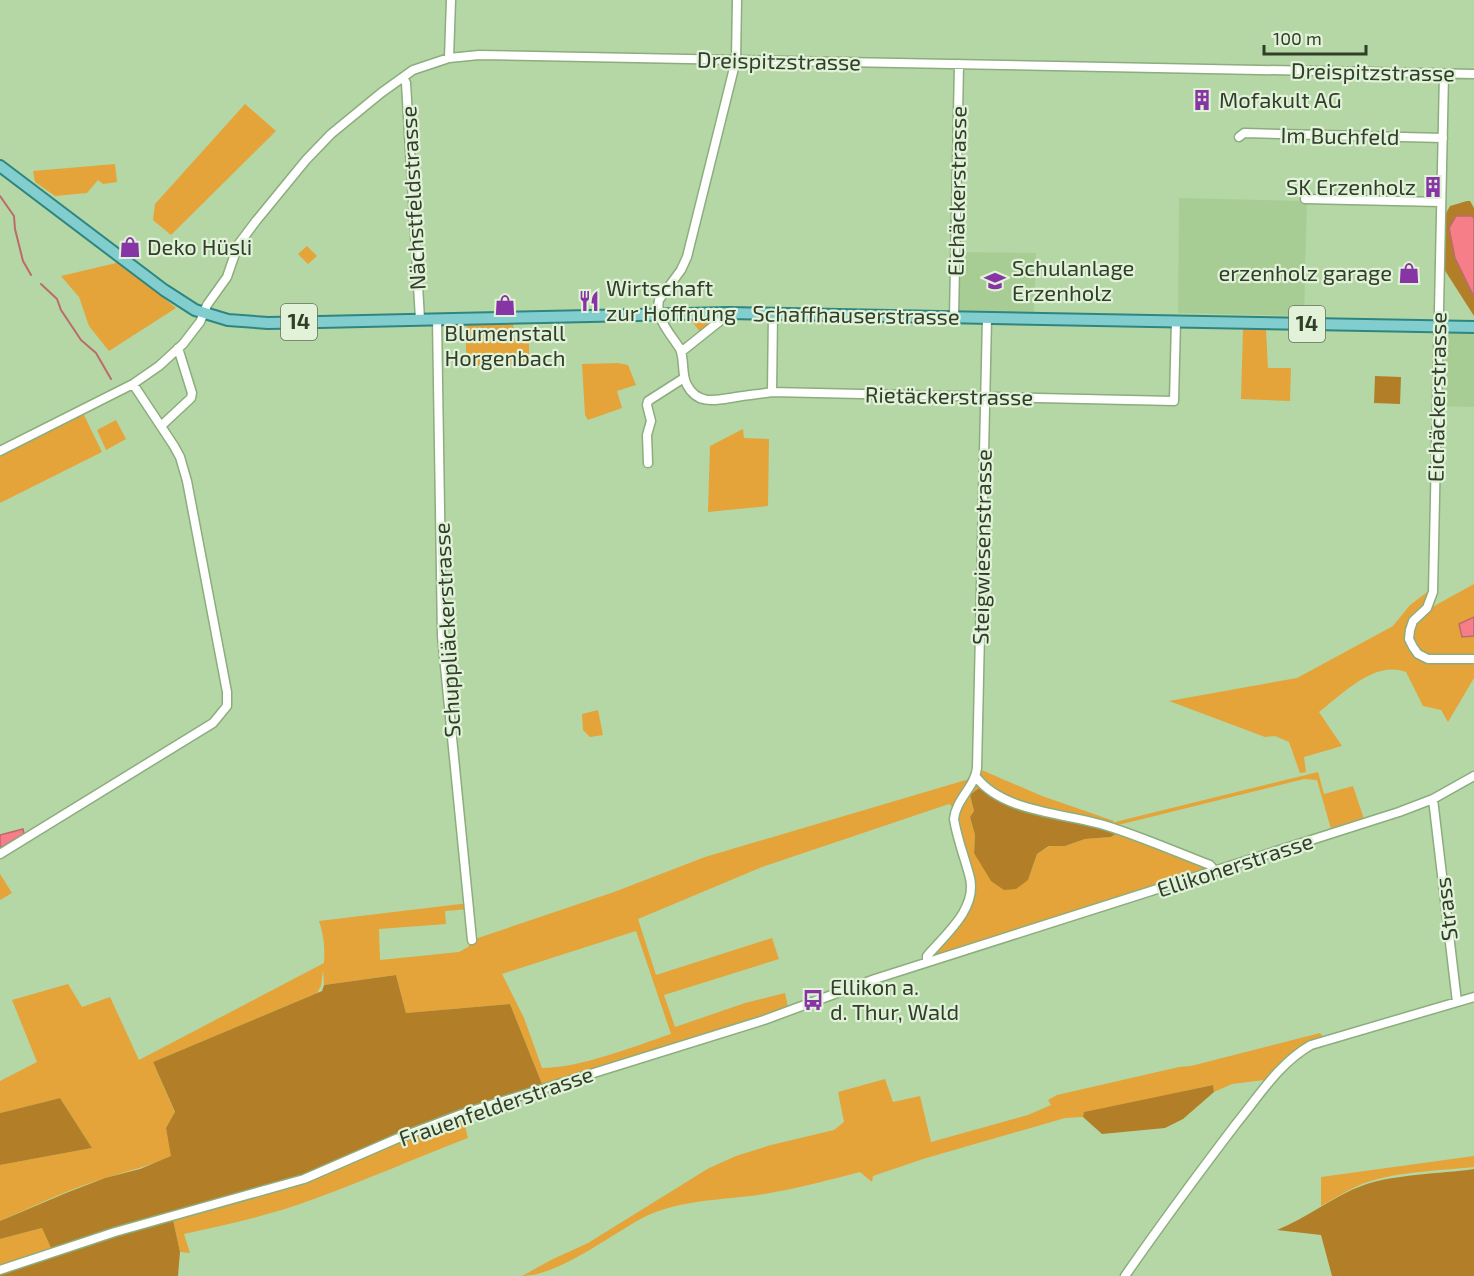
<svg xmlns="http://www.w3.org/2000/svg" width="1474" height="1276" viewBox="0 0 1474 1276" font-family="'Exo 2',sans-serif">
	<style>
		.built { fill: #a7cd95 }
		.green { fill: #e4a439; fill-rule: evenodd }
		.forest { fill: #b27f28 }
		.water { fill: #f67e89; stroke: #bb6b6c; stroke-width: 1.5 }
		.lines { fill: none; stroke-linecap: round; stroke-linejoin: round }
		.stream { stroke: #bb6b6c; stroke-width: 2 }
		.minor-casing { stroke: #8cad7d; stroke-width: 11 }
		.major-casing { stroke: #2f8680; stroke-width: 14 }
		.minor { stroke: #fff; stroke-width: 8 }
		.major { stroke: #82cece; stroke-width: 10 }
		.labels { text-anchor: middle; stroke-width: 4.5; stroke-linejoin: round; paint-order: stroke }
		.shield { fill: #e1f2d9; stroke: #65745e; stroke-width: 1.5 }
		.shield-label { font-size: 21px; font-weight: bold; fill: #303e2a }
		.street-label { font-size: 22px; fill: #303e2a; stroke: #e1f2d9 }
		.poi-label { font-size: 22px; fill: #303e2a; stroke: #e1f2d9; text-anchor: start }
	</style>
	<rect width="100%" height="100%" fill="#b5d7a5"/>
	<path class="built" d="M1179 198 1307 201 1304 316 1178 313Z
		M955 252 1036 253 1034 314 954 310Z
		M1438 327H1474V407L1437 406Z"/>
	<path class="green" d="M245 104 276 131 171 235 153 220 155 204Z
		M115 164 117 182 103 184 98 180 87 193 55 196 35 182 33 171Z
		M307 246 317 256 308 264 298 254Z
		M116 263H120L176 308 109 351 89 326 79 297 61 276Z
		M690 319H713L714 321 701 333Z
		M513 321 514 339H529V365L466 366V322Z
		M1243 329 1266 330 1268 368H1291L1290 401 1241 399Z
		M618 363 628 365 636 385 617 391 622 408 588 420 585 415 582 364Z
		M83 413 102 452 0 503V455Z
		M116 420 126 439 106 450 97 430Z
		M743 429 744 438 769 439 768 506 708 512 710 446Z
		M1474 584V678L1448 722 1441 710 1423 706 1406 672C1374 660 1343 694 1319 712L1342 746 1304 757 1306 772 1300 773 1289 742 1275 736 1265 737 1169 701 1297 678 1393 626 1410 605 1430 590 1425 611Z
		M598 710 603 735 590 737 583 730 582 714Z
		M977 768 1042 796 1114 821 1107 826 970 795 974 811 970 817 975 835 974 853 1028 880 1037 854 1050 846H1065L1085 839 1111 837 1120 831 1215 871 927 962 953 926 971 895 955 809 949 804 762 867 638 919 656 975 772 938 779 959 664 995 675 1027 745 1003 785 993 789 1012 544 1089 510 1004 406 1013 396 975 324 985 323 970 321 986 317 993 153 1062 175 1113 166 1128 172 1156C148 1166 129 1171 105 1178 69 1189 34 1206 0 1221V1165L92 1148 60 1098 0 1113V1081L37 1062 12 1000 68 984 82 1007 110 997 139 1060 324 963C325 947 324 936 319 921L469 903 470 909 445 911 446 924 379 929 380 960 459 952 468 947 472 940 614 892 705 857 976 777ZM636 931 671 1034C635 1046 580 1068 542 1068L524 1018 502 974Z
		M1318 772 1324 794 1353 786 1364 819 1331 829 1317 780 1304 779 1114 826 1115 822Z
		M0 874 12 893 0 900Z
		M1320 1033 1327 1041 1311 1045 1272 1079 1232 1084 1214 1092 1213 1085 1085 1112 1083 1117 1065 1118 923 1159 873 1176 872 1182 860 1172C832 1179 804 1187 775 1192 731 1201 677 1197 637 1221 607 1238 556 1276 522 1276L551 1260 588 1243 709 1168 736 1156 771 1145 834 1130 844 1122 838 1092 885 1079 893 1102 920 1096 931 1142 1028 1115 1051 1105 1048 1100 1057 1095 1179 1067 1191 1066Z
		M462 1114 468 1138C416 1158 366 1180 314 1199 272 1215 228 1224 184 1234L190 1253 180 1252 172 1215Z
		M1474 1156V1167C1438 1171 1397 1171 1362 1184 1348 1190 1335 1198 1321 1206V1177Z
		M42 1228 54 1252 0 1270V1239Z"/>
	<path class="forest" d="M1467 201H1470L1474 208V218L1472 216 1455 258 1474 297V316L1444 269 1445 215 1450 206Z
		M1375 376 1401 377 1400 404 1374 403Z
		M983 785 999 796 1120 831 1111 837 1085 839 1065 846H1049L1037 854 1028 880 1016 889 1004 890 991 881 974 853 975 835 970 817 974 811 970 795Z
		M396 975 406 1013 510 1004 544 1089 462 1114 331 1167 172 1215 180 1252 178 1276H0V1270L53 1252 42 1228 0 1239V1221L66 1193 105 1178 140 1169 171 1156 166 1128 175 1112 153 1062 322 991 324 985Z
		M1213 1085 1214 1092 1183 1119 1165 1128 1102 1134 1083 1117 1084 1112Z
		M60 1098 92 1148 0 1165V1113Z
		M1474 1169V1276H1332L1321 1235 1277 1230C1307 1218 1333 1196 1364 1185 1396 1174 1439 1174 1474 1169Z"/>
	<path class="water" d="M1456 216H1472L1474 218V297L1455 258 1449 228Z
		M1474 617V636L1462 637 1459 624Z
		M23 829 24 834 0 848V835Z"/>
	<g class="lines">
		<path class="stream" d="M0 196 14 216 15 229 23 261 31 275
			M41 284 57 299 61 310 81 340 96 353 111 379"/>
		<defs>
			<path id="minor" d="M737 0 736 60 687 257 681 270 659 300C655 319 671 334 680 349 685 360 681 374 687 385 698 406 717 400 736 397 748 395 760 394 772 392L1174 401 1176 321
				M449 58 451 0
				M1444 74 1433 592 1427 608 1413 621 1410 630 1409 639 1413 647 1418 654 1428 659H1474
				M403 77 406 83 420 319
				M1239 137 1244 133 1443 138
				M1305 199 1441 202
				M954 317 959 64
				M437 319 442 636 472 940
				M681 352 730 313
				M772 392 773 313
				M161 426 191 398 192 393 178 348
				M0 451 133 384 159 366 183 344 200 322 207 305 227 277 238 245 256 221 306 160 331 134 381 93 413 70 449 58 479 55 1474 74
				M648 463 647 435 651 421 647 405 648 401 684 378
				M976 777C1004 813 1066 813 1107 826 1142 837 1176 852 1210 865L1215 871
				M1433 799 1457 1002
				M0 854 213 723 227 706V692L187 481 180 457 174 446 133 384
				M927 962V956C946 934 977 909 970 878 965 858 957 839 954 819 956 799 975 787 977 768L987 318
				M0 1270 115 1232 304 1179 396 1139 462 1114 764 1020 875 979 1399 812 1433 799 1474 776
				M1125 1276C1161 1224 1198 1174 1236 1124 1259 1096 1279 1063 1311 1045L1474 997"/>
			<path id="major" d="M0 166 164 290 195 310 228 320 268 323 319 322 730 313 1474 327"/>
		</defs>
		<use href="#minor" class="minor-casing"/>
		<use href="#major" class="major-casing"/>
		<use href="#minor" class="minor"/>
		<use href="#major" class="major"/>
	</g>
	<defs>
		<symbol id="building-bare" viewBox="-9 -9 18 18"><path d="M-4-6H4V6H1V3H-1V6H-4ZM-2.5-4.3h1.7v1.8h-1.7ZM.8-4.3h1.7v1.8H.8ZM-2.5-1h1.7V.8h-1.7ZM.8-1h1.7V.8H.8Z" fill="#8735a5" stroke="#e1f2d9" stroke-width="2.5" paint-order="stroke"/></symbol>
		<symbol id="shop-bare" viewBox="-9 -9 18 18"><path d="M-5-2.5h2.3a2.7 3.5 0 0 1 5.4 0H5L5.5 6h-11ZM-1.5-2.5h3a1.5 2.3 0 0 0-3 0Z" fill="#8735a5" stroke="#e1f2d9" stroke-width="2.5" paint-order="stroke"/></symbol>
		<symbol id="school-bare" viewBox="-9 -9 18 18"><path d="M0-5L7-2L0 1L-7-2ZM-4 1L0 2.5L4 1V4Q0 6-4 4Z" fill="#8735a5" stroke="#e1f2d9" stroke-width="2.5" paint-order="stroke"/></symbol>
		<symbol id="restaurant-bare" viewBox="-9 -9 18 18"><path d="M-5-6h1v4h1v-4h1v4h1v-4h1v5L-1.5 .5V6h-2V.5L-5-1ZM5-6V6H3V1.5H1.5Q1.5-4 5-6Z" fill="#8735a5" stroke="#e1f2d9" stroke-width="2.5" paint-order="stroke"/></symbol>
		<symbol id="bus-bare" viewBox="-9 -9 18 18"><path d="M-5-6H5V4H4V6H2V4H-2V6H-4V4H-5ZM-3.5-4V0h7V-4ZM-3.5 1.2v1.5H-2V1.2ZM2 1.2v1.5H3.5V1.2Z" fill="#8735a5" stroke="#e1f2d9" stroke-width="2.5" paint-order="stroke"/></symbol>
	</defs>
	<g fill-rule="evenodd">
		<use href="#building-bare" x="1187" y="85" width="30" height="30"/>
		<use href="#building-bare" x="1418" y="172" width="30" height="30"/>
		<use href="#shop-bare" x="115" y="232" width="30" height="30"/>
		<use href="#shop-bare" x="1394" y="258" width="30" height="30"/>
		<use href="#school-bare" x="980" y="266" width="30" height="30"/>
		<use href="#restaurant-bare" x="574" y="286" width="30" height="30"/>
		<use href="#shop-bare" x="490" y="290" width="30" height="30"/>
		<use href="#bus-bare" x="798" y="985" width="30" height="30"/>
	</g>
	<g class="labels">
		<g class="shield">
			<rect x="281" y="304" width="36" height="36" rx="4.5"/>
			<rect x="1289" y="306" width="36" height="36" rx="4.5"/>
		</g>
		<g class="shield-label">
			<text x="299" y="329">14</text>
			<text x="1307" y="331">14</text>
		</g>
		<g class="street-label">
			<text transform="translate(779 61) rotate(1)" y="8">Dreispitzstrasse</text>
			<text transform="translate(1373 72) rotate(1)" y="8">Dreispitzstrasse</text>
			<text transform="translate(1340 136) rotate(1)" y="8">Im Buchfeld</text>
			<text transform="translate(957 191) rotate(-89)" y="8">Eichäckerstrasse</text>
			<text transform="translate(413 198) rotate(-93)" y="8">Nächstfeldstrasse</text>
			<text transform="translate(856 315) rotate(1)" y="8">Schaffhauserstrasse</text>
			<text transform="translate(949 396) rotate(1)" y="8">Rietäckerstrasse</text>
			<text transform="translate(1437 397) rotate(-89)" y="8">Eichäckerstrasse</text>
			<text transform="translate(982 547) rotate(-89)" y="8">Steigwiesenstrasse</text>
			<text transform="translate(447 630) rotate(-93)" y="8">Schuppliäckerstrasse</text>
			<text transform="translate(1235 865) rotate(-18)" y="8">Ellikonerstrasse</text>
			<text transform="translate(1446 909) rotate(-97)" y="8">Strass</text>
			<text transform="translate(496 1106) rotate(-19)" y="8">Frauenfelderstrasse</text>
		</g>
		<g class="poi-label">
			<text x="1219" y="108">Mofakult AG</text>
			<text x="1416" y="195" text-anchor="end">SK Erzenholz</text>
			<text x="147" y="255">Deko Hüsli</text>
			<text x="1012" y="276">Schulanlage<tspan x="1012" dy="25">Erzenholz</tspan></text>
			<text x="1392" y="281" text-anchor="end">erzenholz garage</text>
			<text x="606" y="296">Wirtschaft<tspan x="606" dy="25">zur Hoffnung</tspan></text>
			<text x="505" y="341" text-anchor="middle">Blumenstall<tspan x="505" dy="25">Horgenbach</tspan></text>
			<text x="830" y="995">Ellikon a.<tspan x="830" dy="25">d. Thur, Wald</tspan></text>
		</g>
	</g>
	<path d="M1264 45v9h102v-9" fill="none" stroke="#303e2a" stroke-width="3"/>
	<text x="1273" y="45" font-size="18" fill="#303e2a" stroke="#e1f2d9" stroke-width="4.5" paint-order="stroke">100 m</text>
</svg>
